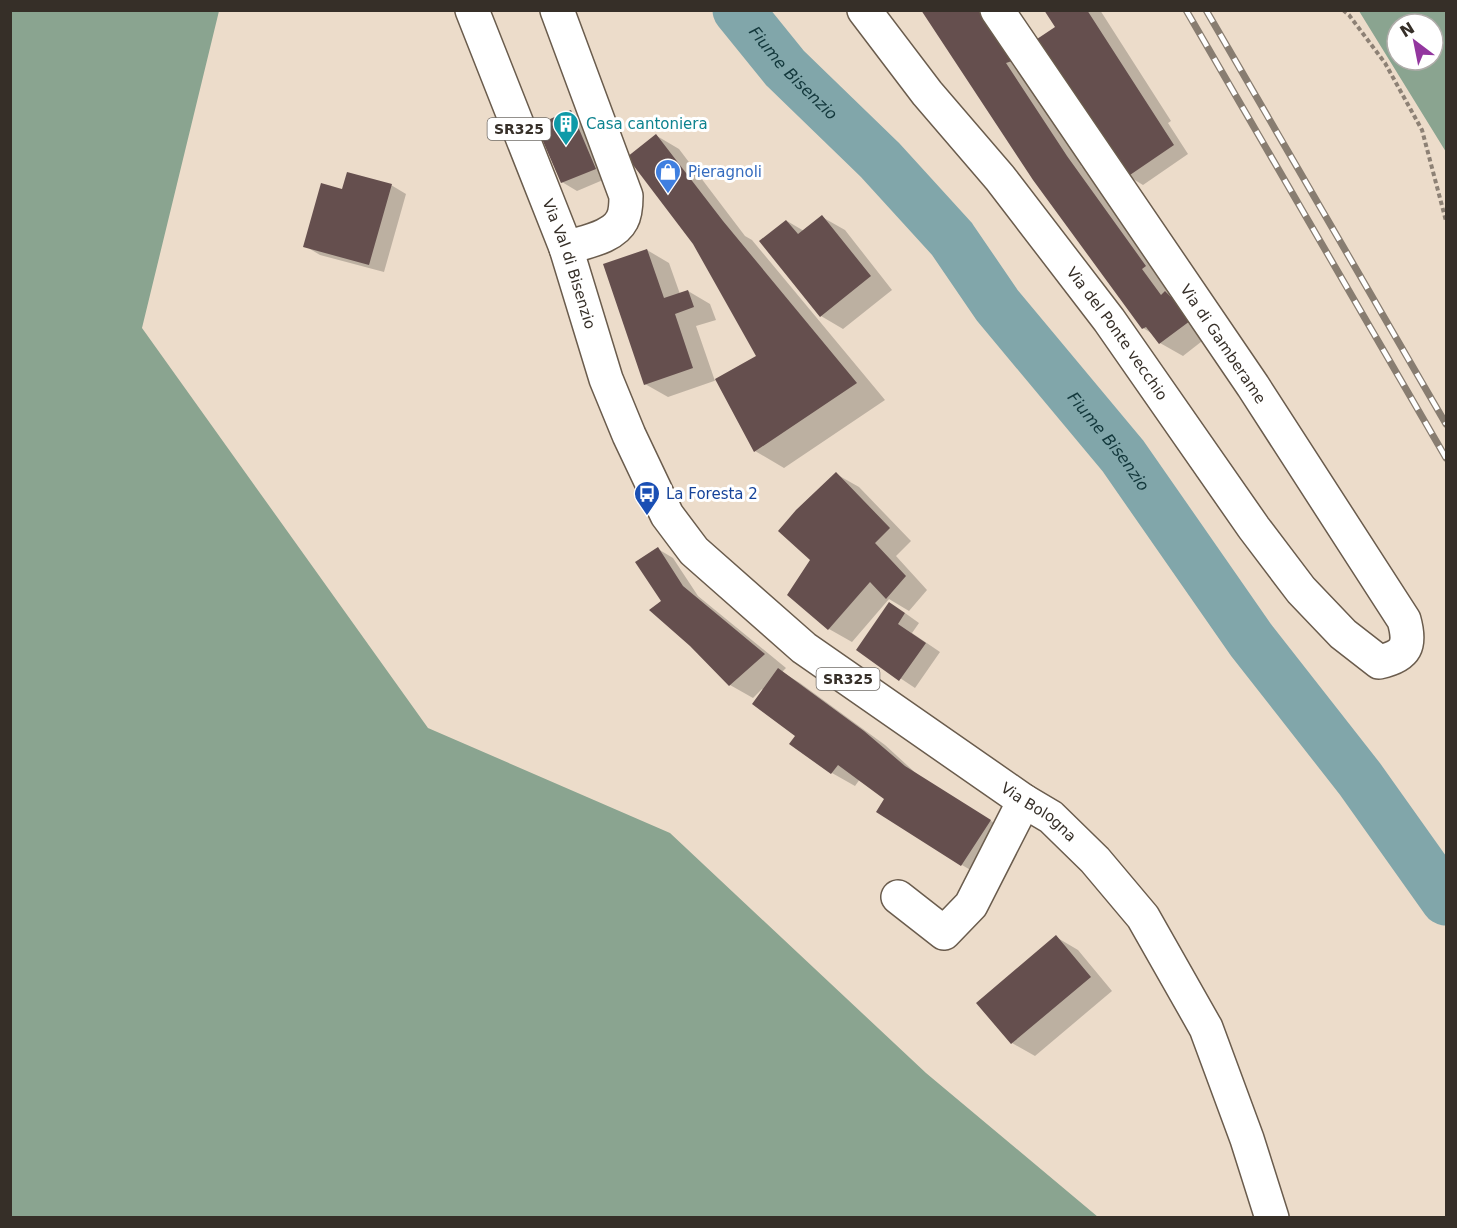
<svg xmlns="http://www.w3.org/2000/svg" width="1457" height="1228" viewBox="0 0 1457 1228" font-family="'DejaVu Sans',sans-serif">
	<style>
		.forest { fill: #8aa490; fill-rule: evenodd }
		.shadow { fill: #0003 }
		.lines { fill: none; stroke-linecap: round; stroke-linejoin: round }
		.river { stroke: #81a6aa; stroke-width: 51 }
		.building { fill: #654f4e }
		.minor-casing { stroke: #6a5c4d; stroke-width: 36 }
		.major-casing { stroke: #6a5c4d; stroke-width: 36 }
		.path { stroke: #8d8175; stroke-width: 4; stroke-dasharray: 4.5 3; stroke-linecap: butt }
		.minor { stroke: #fff; stroke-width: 33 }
		.major { stroke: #fff; stroke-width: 33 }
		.rail-casing { stroke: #887d71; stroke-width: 7 }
		.rail { stroke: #fff; stroke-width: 4.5; stroke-dasharray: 14; stroke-linecap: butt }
		.labels { text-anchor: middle; stroke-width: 6; stroke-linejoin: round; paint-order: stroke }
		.shield { fill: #fff; stroke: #726d68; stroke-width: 1.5 }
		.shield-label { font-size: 14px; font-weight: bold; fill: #362f28 }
		.culture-label { font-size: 15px; fill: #0d838f; stroke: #fff; text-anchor: start }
		.shop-label { font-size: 15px; fill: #366cbe; stroke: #fff; text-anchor: start }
		.street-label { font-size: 15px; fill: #362f28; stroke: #fff }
		.transit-label { font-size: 15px; fill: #164399; stroke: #fff; text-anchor: start }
		.water-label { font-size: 16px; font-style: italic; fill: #12373b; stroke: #fff }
	</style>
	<rect width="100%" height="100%" fill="#ecdcca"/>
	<path class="forest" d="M10 11H219L142 328 428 728 670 833 926 1073 1098 1217H11Z
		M1359 11H1446V152ZM1397 24H1433V60H1397Z"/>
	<path class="shadow" d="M923 10H991L1081 162V166L1087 170 1085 171 1113 210 1120 214 1215 331 1183 356 1160 343 1153 334 1143 328Z
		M1046 10H1100L1171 121 1168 123 1188 154 1143 185 1128 176 1057 28Z
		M571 112 586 120 610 177 577 191 562 182Z
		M657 136 679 149 745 236 752 240 885 400 784 468 755 451 717 380 668 397 645 384 647 250 669 263 680 294 688 291 710 304 716 320 696 326 715 381 758 357Z
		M391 185 406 194 384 272 320 255 305 246 343 191Z
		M822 217 845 230 892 290 843 329 821 316 787 221 804 231Z
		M836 474 859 487 911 541 896 556 927 590 909 611 889 599 852 642 829 629 789 595 812 559Z
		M658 549 673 558 698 596 786 668 782 672 800 683 885 745 920 777 1012 834 984 878 962 865 887 798 860 779 855 786 832 773 791 744 798 735 762 689 753 698 730 685 691 645 664 601Z
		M905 613 919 623 912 633 940 652 915 688 858 650Z
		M1056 937 1078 950 1112 991 1035 1056 1012 1043Z"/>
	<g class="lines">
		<path class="river" id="s1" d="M738 10 785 68 880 160 952 239 997 305 1123 456 1251 640 1360 779 1446 900"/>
	</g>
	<path class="building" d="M921 10H978L1012 61 1006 63 1067 156 1146 266 1142 269 1161 295 1165 291 1171 297 1176 294 1194 318 1159 344 1146 327 1142 329 1033 180Z
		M1044 10H1087L1174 145 1127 177 1037 39 1055 27Z
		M571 110 596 169 561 183 536 125Z
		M656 134 723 221 857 383 754 452 715 379 756 356 693 244 627 157Z
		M347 172 392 184 369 265 303 247 321 183 342 189Z
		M822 215 871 276 820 317 759 241 786 220 798 234Z
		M647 249 664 298 688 290 694 307 675 314 693 368 644 385 603 264Z
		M836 472 890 528 875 543 906 576 886 599 870 582 828 630 787 595 810 560 778 531 796 510Z
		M658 547 683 586 765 654 729 686 690 646 649 610 661 601 635 562Z
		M889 602 905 613 898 624 926 643 899 681 856 650Z
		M778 668 864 731 905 766 991 820 961 866 876 812 884 799 838 765 831 774 789 744 795 736 752 704Z
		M1056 935 1091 977 1011 1044 976 1003Z"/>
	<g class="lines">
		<defs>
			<g id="minor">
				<path d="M557 10 626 196C626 203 626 213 622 220 613 238 583 242 566 248"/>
				<path id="s2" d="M864 10 927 93 1000 178 1109 320 1254 528 1301 590 1343 634 1379 662C1407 656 1411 645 1404 620L1253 386 997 10"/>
				<path d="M898 897 944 933 971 905 1024 801"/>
			</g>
			<g id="major">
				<path id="s3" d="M472 10 566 248 606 379 629 435 667 515 694 551 804 648 1024 801 1051 817 1095 860 1143 917 1206 1028 1247 1139 1272 1218"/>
			</g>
		</defs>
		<use href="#minor" class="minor-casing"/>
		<use href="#major" class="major-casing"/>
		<path class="path" d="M1343 10 1349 15 1385 63 1422 130 1446 221"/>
		<use href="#minor" class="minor"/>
		<use href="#major" class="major"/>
		<defs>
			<path id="rail" d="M1186 10 1446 458
				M1206 10 1446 424"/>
		</defs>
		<use href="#rail" class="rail-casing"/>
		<use href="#rail" class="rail"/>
	</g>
	<defs>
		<symbol id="building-pin" viewBox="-11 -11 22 30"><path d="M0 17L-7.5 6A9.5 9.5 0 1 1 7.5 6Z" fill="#0f9aa8" stroke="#fff"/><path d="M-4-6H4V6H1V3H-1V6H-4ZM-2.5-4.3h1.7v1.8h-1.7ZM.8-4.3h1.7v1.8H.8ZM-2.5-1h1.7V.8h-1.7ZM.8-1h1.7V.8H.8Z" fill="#fff"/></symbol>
		<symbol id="shop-pin" viewBox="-11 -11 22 30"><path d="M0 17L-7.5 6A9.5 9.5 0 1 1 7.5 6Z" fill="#3f7fe0" stroke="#fff"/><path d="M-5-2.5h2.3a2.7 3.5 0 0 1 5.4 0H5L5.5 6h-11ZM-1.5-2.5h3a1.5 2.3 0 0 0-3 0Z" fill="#fff"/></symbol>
		<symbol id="bus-pin" viewBox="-11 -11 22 30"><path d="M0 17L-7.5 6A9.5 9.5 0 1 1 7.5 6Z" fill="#1a4fb4" stroke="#fff"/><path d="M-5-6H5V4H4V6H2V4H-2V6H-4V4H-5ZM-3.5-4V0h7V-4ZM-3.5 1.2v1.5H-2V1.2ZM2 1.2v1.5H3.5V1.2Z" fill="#fff"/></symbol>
	</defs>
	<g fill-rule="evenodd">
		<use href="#building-pin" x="551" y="109" width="30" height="40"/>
		<use href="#shop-pin" x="653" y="157" width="30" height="40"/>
		<use href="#bus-pin" x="632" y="479" width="30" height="40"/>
	</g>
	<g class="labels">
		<g class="shield">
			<rect x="487.5" y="118" width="63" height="22" rx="4.5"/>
			<rect x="816.5" y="668" width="63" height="22" rx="4.5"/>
		</g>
		<g class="shield-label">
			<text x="519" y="134">SR325</text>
			<text x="848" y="684">SR325</text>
		</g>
		<g class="culture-label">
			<text x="586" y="129">Casa cantoniera</text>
		</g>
		<g class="shop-label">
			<text x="688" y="177">Pieragnoli</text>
		</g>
		<g class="street-label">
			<text dy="5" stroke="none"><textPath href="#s3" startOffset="272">Via Val di Bisenzio</textPath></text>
			<text dy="5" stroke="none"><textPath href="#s2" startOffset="411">Via del Ponte vecchio</textPath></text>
			<text transform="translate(1223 344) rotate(56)" y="5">Via di Gamberame</text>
			<text dy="5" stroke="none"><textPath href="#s3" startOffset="1020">Via Bologna</textPath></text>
		</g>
		<g class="transit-label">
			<text x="666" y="499">La Foresta 2</text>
		</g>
		<g class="water-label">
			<text dy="6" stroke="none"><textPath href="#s1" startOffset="84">Fiume Bisenzio</textPath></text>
			<text dy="6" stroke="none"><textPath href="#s1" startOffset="570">Fiume Bisenzio</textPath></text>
		</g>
	</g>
	<rect width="1457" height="1228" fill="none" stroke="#362f28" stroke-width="24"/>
	<g transform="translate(1415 42) rotate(328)"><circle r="28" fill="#ffffff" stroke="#afaca9" stroke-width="1.5"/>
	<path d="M0-4.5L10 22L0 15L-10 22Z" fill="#93369f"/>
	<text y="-9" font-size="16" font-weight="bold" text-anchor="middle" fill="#362f28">N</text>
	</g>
</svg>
